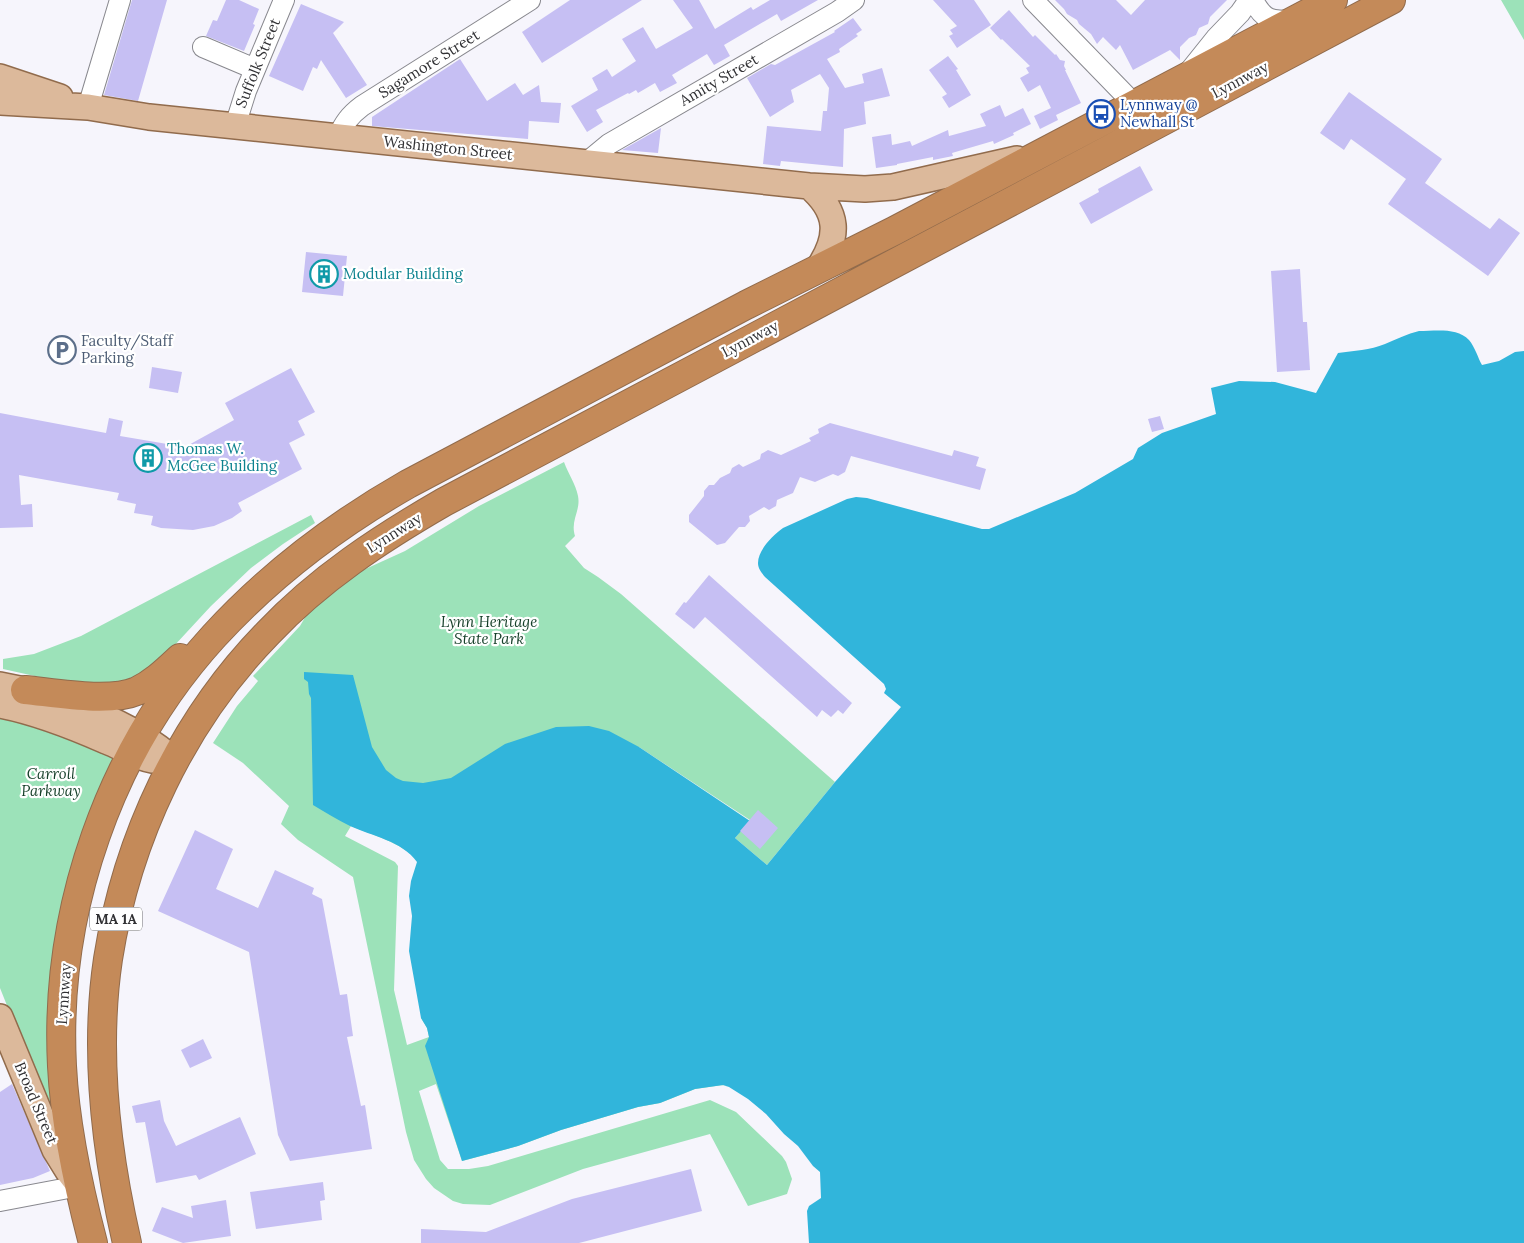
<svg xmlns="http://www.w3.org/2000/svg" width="1524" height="1243" viewBox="0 0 1524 1243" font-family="Lora,serif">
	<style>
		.green { fill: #9ce2b9 }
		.water { fill: #31b5db }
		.building { fill: #c6bff3 }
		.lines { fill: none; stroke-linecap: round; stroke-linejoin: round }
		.minor-casing { stroke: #88888e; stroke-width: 22 }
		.major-casing { stroke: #916b4c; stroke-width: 28 }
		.highway-casing { stroke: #916b4c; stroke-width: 30 }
		.minor { stroke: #fff; stroke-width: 20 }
		.major { stroke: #dcb99b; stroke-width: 25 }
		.highway { stroke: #c48a59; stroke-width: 28 }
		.labels { text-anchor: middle; stroke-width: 4.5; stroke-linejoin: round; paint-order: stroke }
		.shield { fill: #fff; stroke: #6f6f71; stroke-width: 1 }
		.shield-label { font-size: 14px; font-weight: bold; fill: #313134 }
		.street-label { font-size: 15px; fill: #313134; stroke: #fff }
		.transit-label { font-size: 15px; fill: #164399; stroke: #fff; text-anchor: start }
		.culture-label { font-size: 15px; fill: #0d838f; stroke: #fff; text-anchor: start }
		.service-label { font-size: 15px; fill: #4e5e75; stroke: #fff; text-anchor: start }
		.park-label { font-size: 15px; font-style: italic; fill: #153f29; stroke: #fff }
	</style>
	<rect width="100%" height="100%" fill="#f6f5fc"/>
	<path class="green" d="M1501 0H1524V40Z
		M564 462C568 473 576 485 578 496 581 511 570 520 575 536L565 546 584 568 598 577 621 594 835 782 767 865 735 838 750 820 639 747 416 859C402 843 370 834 351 826L345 836 395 862 398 866 394 990 407 1045 429 1037 427 1028 421 1018 478 1013 729 1087 723 1085 695 1089 660 1103 638 1107 561 1130 518 1146 462 1161 436 1084 419 1091 440 1160 448 1169H469L488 1166 710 1100 736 1112 782 1156 786 1162 792 1179 787 1194 748 1206 710 1134 583 1169 490 1205 463 1204 453 1201 434 1188 426 1179 414 1160 406 1132 353 877 298 840 281 824 289 806 243 763 213 743 237 706 258 681 253 676 300 626 307 614 361 571 405 551 479 506Z
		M311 515 315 523 283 544 251 568 211 606 149 673 98 690 3 669V659L34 654 81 636Z
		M0 715 39 724 112 757V766L88 825 62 1143 0 988Z"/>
	<path class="water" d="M1419 331C1435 331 1457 327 1469 340 1475 347 1478 358 1482 365L1499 361 1515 352 1524 351V1243H809L807 1211 809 1206 821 1198 820 1172 813 1166 798 1146 784 1134 766 1114 748 1099 729 1087 723 1085 695 1089 660 1103 638 1107 561 1130 518 1146 462 1161 425 1046 429 1037 427 1028 421 1018 409 951 412 916 409 896 411 881 417 862C402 841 372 836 350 826 338 820 325 812 313 805L311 698 309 694 308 682 304 679V672L353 675 372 747 386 770 396 778 403 781 423 783 451 778 505 744 556 727 589 726 609 731 639 747 750 821 735 838 767 865 835 782 901 707 884 693 886 689 884 684 765 577C762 573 758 569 758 563 758 550 773 535 783 528L847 499 856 497 867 498 982 529H989L1075 493 1133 459 1138 448 1162 433 1216 414 1211 388 1239 381 1275 382 1316 393 1338 353C1354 351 1370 350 1385 344 1397 339 1407 334 1419 331Z"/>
	<path class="building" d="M132 0H167L138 101 104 95Z
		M226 0H239L259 9 253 24 255 25 244 51 206 36 213 20 217 21Z
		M570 0H642L542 63 522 32Z
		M673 0H699L715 29 751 7 753 10 770 0H818L781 21 777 14 724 45 730 56 714 65 707 54 672 75 677 83 660 92 655 83 638 93 636 90 629 94 628 93 596 110 603 122 587 132 571 106 598 90 592 78 607 69 612 77 636 61 622 39 643 27 656 49 693 28Z
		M933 0H974L991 25 957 48 949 36 953 34 950 30 957 26Z
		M1055 0H1116L1131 15 1145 0H1227L1210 17 1208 24 1199 28 1196 35 1189 38 1180 47V60L1170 50 1133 70 1120 45 1116 50 1103 37 1097 44 1091 34 1079 24 1077 20 1067 14 1064 9Z
		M301 4 344 22 333 33 367 85 346 98 321 60 317 69 313 67 303 91 269 76Z
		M1009 10 1033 37 1035 35 1055 55 1056 54 1060 60 1065 61 1064 66 1066 70H1065L1081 103 1056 115 1058 120 1040 129 1034 116 1051 108 1040 85 1028 92 1020 78 1029 73 1026 68 1030 66 1002 39 1001 40 990 28Z
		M853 18 862 30 856 34 858 36 839 49 840 52 827 59 845 88 864 83 862 74 882 68 890 96 864 102 866 124 844 129 843 167 781 161 780 166 763 164 767 126 821 131 823 111H827L829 88 820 74 791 90 794 102 770 117 747 78 771 64 775 65 835 32 834 31Z
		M948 56 958 69 956 70 971 95 949 108 942 97 947 94 929 70Z
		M460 59 487 101 515 83 523 95 539 85 541 102 561 103 559 123 529 121 528 139 372 126V117Z
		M1349 92 1442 159 1425 183 1490 229 1499 218 1520 233 1488 276 1388 204 1406 179 1351 139 1344 150 1320 133Z
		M1000 105 1005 117 1023 108 1031 124 1013 133 1014 135 994 144 993 141 952 153 953 156 933 160V157L897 164V165L876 168 872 137 891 134 892 145 910 141 912 146 948 130 949 136 986 126 980 114Z
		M661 128 658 153 622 150Z
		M1140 166 1153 190 1091 224 1079 203 1099 192 1098 189Z
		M306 252 347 256 343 296 302 292Z
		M1300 269 1303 322H1307L1310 370 1277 372 1271 271Z
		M152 367 182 372 178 393 149 388Z
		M291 368 315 412 298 421 305 435 289 443 302 469 238 503 242 511 232 518 214 526 193 530 161 528 151 525 153 516 134 513 136 504 117 500 119 493 19 475 21 505 32 504 33 527 0 528V413L106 433 109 418 123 421 120 436 185 447 234 420 225 403Z
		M1160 416 1164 429 1152 432 1148 419Z
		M830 423 952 456 954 450 979 457 976 466 986 469 980 490 851 456 845 472 838 476 833 474 815 482 800 477 793 493 777 500 776 506 769 510 764 507 749 516 750 521 745 527H739L725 543 717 545 689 522V515L704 496V491L709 485H714L720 478 730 473 732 468 739 464 743 467 760 459 761 454 768 450 781 455 811 441 809 438 819 433 818 429Z
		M709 575 852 703 843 714 838 710 831 717 822 710 817 717 705 617 694 629 675 614 684 602 686 603Z
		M758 810 778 828 760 849 740 831Z
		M195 830 233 849 216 889 258 908 275 870 314 888 312 894 322 899 340 995 347 994 353 1036 347 1037 361 1106 365 1105 372 1149 290 1161 278 1135 249 952 158 911Z
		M203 1039 212 1058 190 1068 181 1050Z
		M12 1084 50 1171 33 1178 0 1185V1092Z
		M160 1100 164 1121 176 1146 240 1117 256 1154 199 1180 196 1175 156 1183 145 1122 136 1123 132 1106Z
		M691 1169 702 1211 579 1243H421V1229L486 1232 572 1199Z
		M323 1182 325 1200 320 1201 322 1220 256 1229 250 1192Z
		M226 1200 231 1236 183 1243 152 1231 162 1207 193 1218 191 1206Z"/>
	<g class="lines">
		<defs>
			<path id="minor" d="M1033 0 1134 104
				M1253 0C1264 21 1271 21 1293 21
				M203 47 255 69
				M1188 73 1216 38 1240 13 1249 0
				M88 107 120 0
				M235 126 246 91 284 0
				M338 137C344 123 350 115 362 106L530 0
				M586 163 609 144 837 12 854 0
				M0 1201 79 1186"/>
			<path id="major" d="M0 77 60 97
				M0 102 88 107 149 117 809 186 865 189 893 187 1017 159
				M809 186C839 212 840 236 818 269
				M0 685C57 695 131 721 175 761
				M0 705C37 712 72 726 106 741 122 747 135 757 152 760
				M0 1017 55 1150 68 1171 78 1184"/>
			<path id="highway" d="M25 690C56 693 109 703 137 691 154 683 167 670 180 658
				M93 1243C78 1186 65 1125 62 1066 54 911 109 751 214 636 270 575 336 525 408 484L746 305 894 231 1333 0
				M127 1243C106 1152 94 1053 108 959 127 838 182 721 268 633 319 579 380 539 444 502L1391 0"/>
		</defs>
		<use href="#minor" class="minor-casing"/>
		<use href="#major" class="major-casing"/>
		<use href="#highway" class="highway-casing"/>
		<use href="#minor" class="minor"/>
		<use href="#major" class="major"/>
		<use href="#highway" class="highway"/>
	</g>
	<defs>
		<symbol id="bus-ring" viewBox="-11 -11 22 22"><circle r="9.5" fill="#fff" stroke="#1a4fb4" stroke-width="1.5"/><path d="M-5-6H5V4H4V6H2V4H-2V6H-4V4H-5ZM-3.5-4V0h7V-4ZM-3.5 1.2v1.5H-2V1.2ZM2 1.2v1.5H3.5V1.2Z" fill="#1a4fb4"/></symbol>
		<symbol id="building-ring" viewBox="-11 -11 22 22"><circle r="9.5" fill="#fff" stroke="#0f9aa8" stroke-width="1.5"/><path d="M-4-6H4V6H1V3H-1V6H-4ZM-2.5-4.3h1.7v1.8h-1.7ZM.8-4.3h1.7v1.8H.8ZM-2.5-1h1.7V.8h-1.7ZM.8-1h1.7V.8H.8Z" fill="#0f9aa8"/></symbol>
		<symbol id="parking-ring" viewBox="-11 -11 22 22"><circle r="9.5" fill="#fff" stroke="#5c6f8a" stroke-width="1.5"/><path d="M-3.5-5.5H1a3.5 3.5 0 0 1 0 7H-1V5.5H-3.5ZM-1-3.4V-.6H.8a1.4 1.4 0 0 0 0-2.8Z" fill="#5c6f8a"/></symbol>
	</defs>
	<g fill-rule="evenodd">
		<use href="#bus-ring" x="1085" y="98" width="32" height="32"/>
		<use href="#building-ring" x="308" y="258" width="32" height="32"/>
		<use href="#parking-ring" x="46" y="334" width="32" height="32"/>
		<use href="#building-ring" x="132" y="442" width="32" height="32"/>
	</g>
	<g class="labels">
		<rect class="shield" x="90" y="907.5" width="52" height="23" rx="4"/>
		<g class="shield-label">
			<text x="116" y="924">MA 1A</text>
		</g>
		<g class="street-label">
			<text transform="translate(258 63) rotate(-68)" y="5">Suffolk Street</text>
			<text transform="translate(429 64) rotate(-32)" y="5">Sagamore Street</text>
			<text transform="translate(719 80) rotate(-30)" y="5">Amity Street</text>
			<text transform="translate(1240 80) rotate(-28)" y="5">Lynnway</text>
			<text transform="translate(448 148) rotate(6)" y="5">Washington Street</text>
			<text transform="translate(750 339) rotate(-28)" y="5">Lynnway</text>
			<text transform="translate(394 533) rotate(-32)" y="5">Lynnway</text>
			<text transform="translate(64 994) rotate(-86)" y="5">Lynnway</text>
			<text transform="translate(36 1103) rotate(67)" y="5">Broad Street</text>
		</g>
		<g class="transit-label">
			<text x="1120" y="110">Lynnway @<tspan x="1120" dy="17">Newhall St</tspan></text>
		</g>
		<g class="culture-label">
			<text x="343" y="279">Modular Building</text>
			<text x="167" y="454">Thomas W.<tspan x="167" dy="17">McGee Building</tspan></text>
		</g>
		<g class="service-label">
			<text x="81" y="346">Faculty/Staff<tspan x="81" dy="17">Parking</tspan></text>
		</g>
		<g class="park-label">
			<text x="489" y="627">Lynn Heritage<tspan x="489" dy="17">State Park</tspan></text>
			<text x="51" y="779">Carroll<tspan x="51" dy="17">Parkway</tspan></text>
		</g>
	</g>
</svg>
